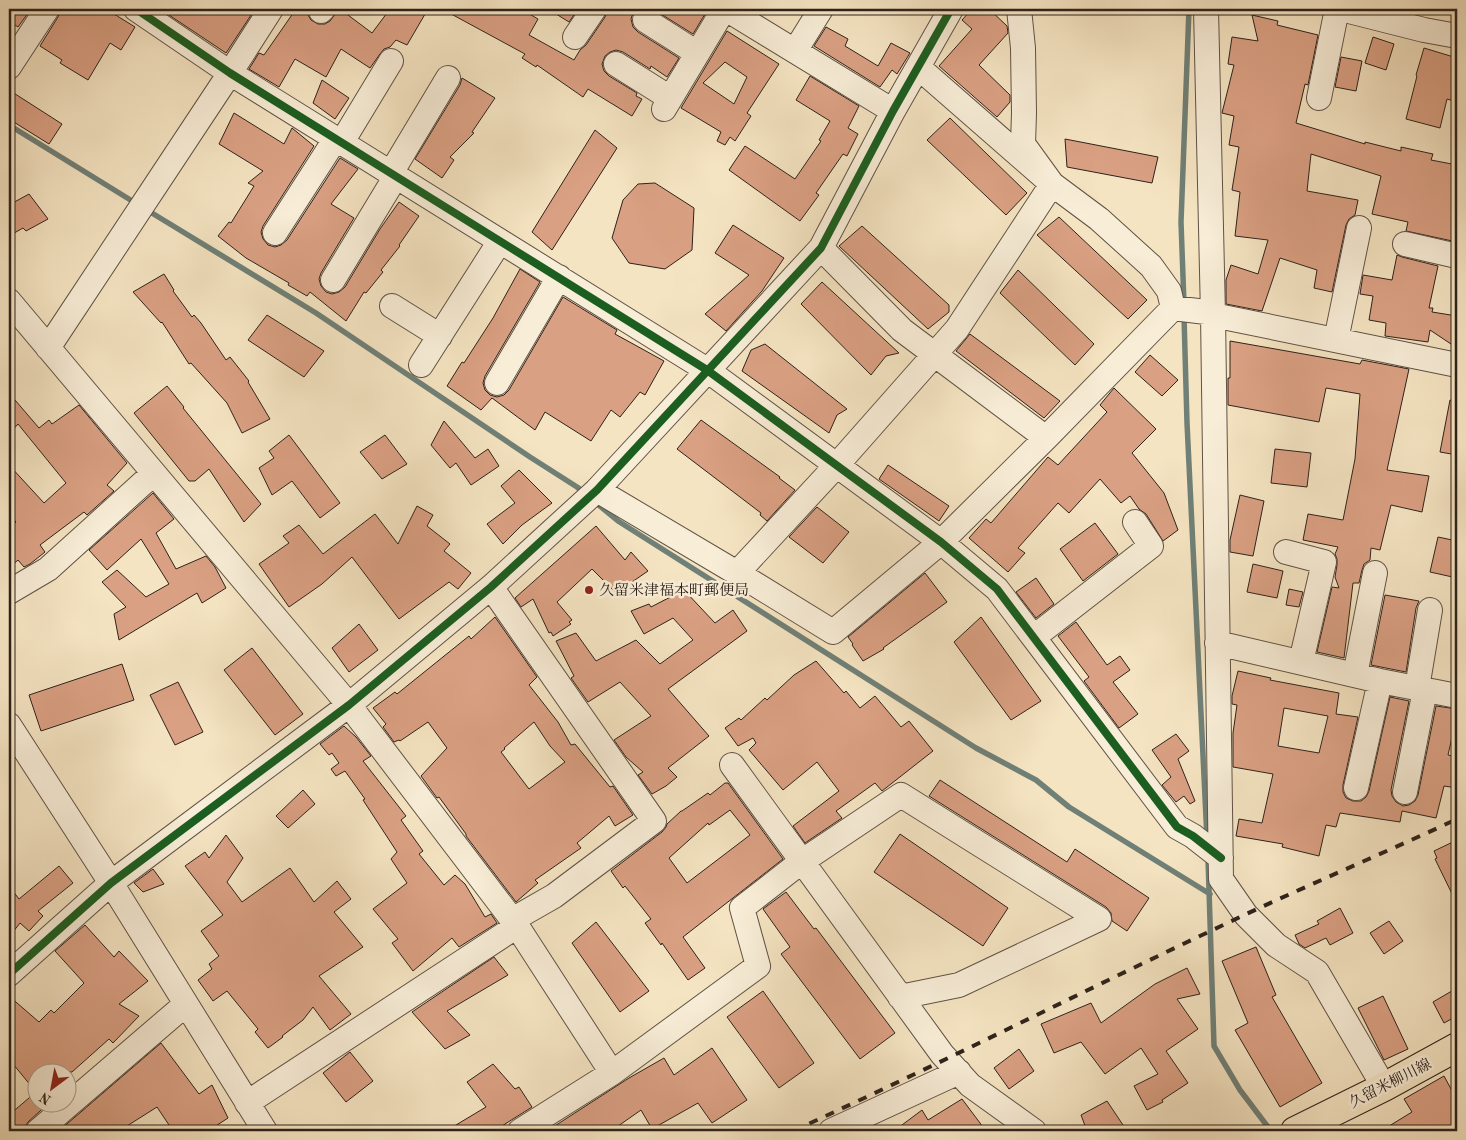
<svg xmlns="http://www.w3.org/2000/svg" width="1466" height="1140" viewBox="0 0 1466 1140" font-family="'Old Standard TT','Noto Serif JP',serif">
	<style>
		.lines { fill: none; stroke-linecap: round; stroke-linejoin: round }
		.stream { stroke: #708077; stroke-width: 5.5 }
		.building { fill: #daa083; stroke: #2e221b; fill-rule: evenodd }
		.minor-casing { stroke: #605245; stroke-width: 26 }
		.major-casing { stroke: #2e221b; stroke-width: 30 }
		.minor { stroke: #f8edd7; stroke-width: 24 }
		.major { stroke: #f5e4c2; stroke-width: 28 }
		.rail { stroke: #2e221b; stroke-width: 4; stroke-dasharray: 9 9; stroke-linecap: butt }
		.cycleway-casing { stroke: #f8edd7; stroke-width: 11 }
		.cycleway { stroke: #1b5e20; stroke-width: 8 }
		.poi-dot { fill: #8f2418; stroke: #f8edd7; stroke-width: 2 }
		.labels { text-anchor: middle; stroke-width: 5; stroke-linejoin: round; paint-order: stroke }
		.poi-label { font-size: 15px; fill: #2e221b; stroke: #f8edd7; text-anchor: start }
		.street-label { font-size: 15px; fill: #2e221b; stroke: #f8edd7 }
	</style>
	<rect width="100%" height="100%" fill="#f5e4c2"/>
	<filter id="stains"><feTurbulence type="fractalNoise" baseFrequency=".004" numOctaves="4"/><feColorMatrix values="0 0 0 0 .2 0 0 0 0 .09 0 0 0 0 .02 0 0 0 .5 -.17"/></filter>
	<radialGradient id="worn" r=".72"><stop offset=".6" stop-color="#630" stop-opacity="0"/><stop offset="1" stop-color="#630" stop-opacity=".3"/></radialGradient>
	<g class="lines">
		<path class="stream" d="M9 125 137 204
			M147 210 316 313 530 457 577 487 586 494
			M1184 304 1181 222 1189 9
			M1184 316 1187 423 1207 838
			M595 502 618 521 976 748 1036 780 1069 807 1210 894
			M1208 858 1214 1046 1240 1090 1271 1131"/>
	</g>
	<path class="building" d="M9 9H31L18 27 9 21Z
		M61 9H106L135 27 121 50 110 43 88 80 60 63 62 60 40 46 58 17Z
		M160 9H255L226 53Z
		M296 9H308V15L311 20 318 24H325L330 21 336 13V9H340L372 33 390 9H428L407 45 396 40 390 47 384 49 380 54 370 68 341 49 326 77 295 59 279 87 249 69 259 53 264 55Z
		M442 9H521L538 19 529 35 574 60 580 50 586 45 605 17 608 9H638L633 13 631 19 633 27 638 32 679 58 667 77 651 66 650 69 623 52 616 50 610 52 605 56 602 64 604 71 609 76 637 93 636 96 642 99 632 116 588 89 583 97 537 65 536 67 522 58 525 54Z
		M548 9H578L569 22Z
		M653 9H708L693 34Z
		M972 9H989L1007 26 1008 33 979 65 1010 95V102L997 117 939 66 972 29 962 20Z
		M1252 15 1278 21 1277 25 1318 35 1308 85 1305 84 1296 123 1365 144V142L1401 151V147L1433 154 1431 160 1457 165V242L1406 231 1408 222 1372 214 1381 176 1311 154 1307 191 1358 200 1355 215 1349 219 1346 225 1332 292 1314 288 1317 270 1280 258 1262 311 1226 304V280L1231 265 1258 274 1268 240 1235 236 1240 192 1232 190 1239 147 1229 145 1234 116 1222 113 1234 65 1228 64 1232 37 1258 41Z
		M826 27 848 39 845 46 878 66 891 43 910 53 897 74 892 70 880 87 814 46Z
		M727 31 779 64 747 113 751 116 735 141 730 137 725 145 717 141 721 132 681 108ZM725 62 747 77 734 104 703 83Z
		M1373 37 1394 44 1386 70 1365 63Z
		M1424 48 1457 58V102L1447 99 1440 128 1406 119 1417 76 1416 75Z
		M1341 57 1362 61 1356 91 1335 87Z
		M810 76 859 106 848 128 858 134 847 156 843 154 816 193 819 195 800 221 729 170 745 146 795 179 821 141 819 140 830 121 796 100Z
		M462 78 495 98 472 132 474 133 450 157 454 160 442 178 415 159 460 85Z
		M322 80 349 98 335 119 313 103Z
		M9 90 62 124 49 144 9 119Z
		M234 113 284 144 292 128 314 146 263 226 261 232 263 239 268 245 275 247 281 245 287 240 340 158 358 169 331 204 354 218 321 273 319 279 321 286 326 292 332 294 339 292 345 287 380 229 399 202 419 216 399 245 400 246 381 270 383 272 366 293 364 292 346 321 310 292 307 296 288 285 289 283 246 258 218 236 229 222 231 223 254 186 248 183 263 171 219 144Z
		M950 118 1027 193 1006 215 927 140Z
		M595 130 617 148 552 250 532 232Z
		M1065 139 1158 157 1152 183 1067 167Z
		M655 183 694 208 692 250 665 269 629 263 612 238 623 200 638 184Z
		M29 194 48 219 26 231 23 228 9 236V205Z
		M1059 217 1147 300 1128 319 1037 235Z
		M733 225 784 258 762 291 726 331 705 314 749 275 715 253Z
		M862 226 949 305V312L928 329 839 246Z
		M1397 255 1402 257 1438 266 1429 308H1433L1432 312 1457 316V348L1430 330 1428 342 1385 336 1386 323 1369 320 1373 296 1360 294 1363 275 1392 280Z
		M520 269 540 282 485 376 483 383 485 390 490 395 497 397 504 395 509 390 563 297 617 330 615 334 664 361 645 395 640 392 620 417 611 410 591 441 545 412 535 430 492 398 481 410 447 386 462 362 464 363 493 318Z
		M1018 270 1094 344 1075 365 1000 293Z
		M164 274 174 290 173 291 192 317 194 315 201 323 226 360 230 357 249 381 248 382 270 419 242 433 227 403 191 363 189 364 162 322 161 323 133 292Z
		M822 282 899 353 886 356 871 375 801 304Z
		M267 315 324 351 304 377 248 340Z
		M970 334 1060 401 1044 418 956 351Z
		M1230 341 1360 364 1362 360 1409 369 1387 470 1429 476 1422 512 1391 505 1380 550 1371 548 1370 560 1364 564 1362 570 1359 583H1353L1344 658 1317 652 1332 587 1339 588 1335 577 1337 565V559L1335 554 1338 547 1303 540 1308 514 1343 520 1355 459 1360 394 1326 388 1319 422 1228 405V378H1230Z
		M765 344 847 409 837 415 829 433 742 371 751 350Z
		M1150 355 1178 380 1162 396 1135 372Z
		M167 386 184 407 183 408 261 504 244 522 209 469 195 481H189L134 413Z
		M1114 388 1156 429 1132 453 1164 493 1178 530 1163 541 1146 514 1139 509 1130 496 1121 503 1100 479 1069 513 1058 503 1018 548 1025 553 1008 572 969 538 986 519 991 523 1048 457 1058 465 1107 412 1100 405Z
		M9 393 39 428 49 420 52 424 79 405 127 463 107 485 114 491 87 515 84 512 40 545 45 552 30 564 24 567 18 560 9 568V529L16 522 9 514V465L44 503 66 483 18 424 9 434Z
		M1450 400 1457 401V455L1440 452Z
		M701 420 780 477 779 478 795 490 767 521 760 515 761 513 677 449Z
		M444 421 475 458 488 449 499 466 471 485 456 463 450 468 431 445Z
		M289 435 340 503 320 518 292 481 272 495 259 468 274 458 269 451Z
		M385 435 407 464 382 479 360 452Z
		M1275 449 1311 453 1307 487 1271 483Z
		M888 465 949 506 939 521 879 479Z
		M519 470 552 503 522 525 503 544 487 524 515 503 501 486Z
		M153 493 174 519 156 533 176 569 206 556 215 567 226 588 202 603 197 593 119 640 114 614 126 607 102 582 117 570 146 597 169 584 141 539 107 570 89 550Z
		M1240 495 1264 501 1253 556 1230 552V540Z
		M417 506 433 515 427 526 450 544 444 551 471 573 458 589 449 582 399 619 352 557 322 584 289 607 259 564 289 543 283 536 299 525 323 554 375 514 398 544Z
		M817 507 849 532 823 563 789 537Z
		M1095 523 1118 554 1083 581 1060 549Z
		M596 526 625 560 631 552 648 571 616 593 592 569 557 602 572 620 569 622 571 624 553 636 551 632 549 633 533 599 521 607 515 598Z
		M1438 537 1457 541V578L1430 572Z
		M1253 564 1283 571 1277 598 1247 592Z
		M925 573 947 602 883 648 884 649 863 661 852 645 853 644 848 637Z
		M1036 578 1054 604 1036 618 1016 592Z
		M1289 589 1303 592 1299 607 1286 605Z
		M684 590 715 623 733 610 747 631 668 689 709 736 668 768 677 777 666 786 652 794 638 775 643 772 626 757 614 740 651 716 620 682 588 702 571 678 574 676 556 641 576 633 596 661 636 640 660 664 693 640 673 618 644 634 631 611 649 604 651 607Z
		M1385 595 1419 601 1416 608 1406 672 1371 665Z
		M495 617 537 677 529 685 558 722 571 745 575 744 610 787 613 786 633 815 615 826 609 816 577 843 581 848 535 880 538 883 516 902 466 836V834L439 797 437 798 421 776 447 748 428 722 400 741 399 740 394 742 383 727 386 724 373 708 395 692 397 694 469 636 471 639ZM534 722 550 746 565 762 529 789 501 752 505 749 504 748Z
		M981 617 1041 701 1011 720 954 642Z
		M1076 622 1107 665 1120 656 1130 670 1113 682 1138 714 1119 728 1084 681 1089 677 1058 636Z
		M359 624 378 650 349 672 332 648Z
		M252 648 303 714 275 735 224 670Z
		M816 661 844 693 846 691 860 708 875 696 901 727 909 721 933 751 882 791 875 783 836 811 842 818 805 843 793 826 839 791 817 762 783 790 749 750 756 743 753 738 738 746 725 728 739 718 741 720 765 698 767 700 794 675Z
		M122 664 134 700 41 731 29 695Z
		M1238 671 1271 678 1270 680 1339 693 1336 714 1358 717 1343 785V792L1346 798 1353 801H1361L1366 797 1369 791 1390 697 1409 701 1391 790 1392 796 1396 802 1403 806 1409 805 1415 801 1418 795 1436 706 1457 709V715L1448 755 1457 757V788L1444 786 1436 818 1402 811 1400 822 1340 813 1336 827 1326 825 1319 856 1282 847 1283 844 1236 836 1239 819 1262 823 1273 774 1233 767V733L1237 705 1232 704V696ZM1284 708 1328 716 1319 753 1278 746Z
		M178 682 203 732 175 745 150 695Z
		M344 726 356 737 371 756 363 761 406 816 401 820 423 851 419 854 444 885 455 875 465 884 485 917 491 914 497 923 459 947 452 938 413 971 392 943 398 939 373 909 407 883 391 859 397 852 363 800 365 799 345 771 336 776 331 769 339 763 332 753 329 755 320 744Z
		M1176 734 1189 751 1178 759 1195 801 1190 804 1184 796 1176 802 1162 785 1171 777 1152 750Z
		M940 780 1067 862 1075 849 1149 898 1127 931 1112 921 1111 913 1106 907 929 796Z
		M725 783H728L783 859 683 937 705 968 688 980 662 943 661 945 645 923 651 919 625 886 623 888 611 871 662 832 666 827 667 824 681 811H682L708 793 710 795ZM730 810 750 835 687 883 669 858 708 823 709 825Z
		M303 790 315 804 288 828 276 816Z
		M900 834 1008 908 983 946 874 872Z
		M226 835 243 858 227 882 242 902 290 868 314 902 337 881 351 899 334 912 363 947 319 976 351 1014 330 1030 313 1007 303 1020 282 1036 283 1037 268 1048 255 1032 258 1029 227 991 213 1001 198 980 212 969 209 964 219 956 201 931 223 915 185 866 205 852 209 858Z
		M1457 840V904L1435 859 1437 858 1434 851Z
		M59 866 73 883 38 911 43 916 29 931 20 923 9 937V886L19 899Z
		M153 869 164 884 143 892 134 883Z
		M786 892 814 929 816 928 895 1033 860 1059 781 954 790 947 763 909Z
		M1340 908 1353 933 1330 945 1326 938 1305 948 1299 944 1295 935 1319 924 1317 921Z
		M1389 921 1403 941 1384 954 1370 933Z
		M596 922 649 991 620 1012 572 943Z
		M85 925 114 957 119 951 148 981 119 1004 139 1016 113 1043 109 1039 72 1072H38V1102H50L29 1121 25 1126V1131H9V1115L36 1092 9 1059V996L39 1022 51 1010 54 1013 84 983 55 951Z
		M1256 947 1276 995 1272 997 1322 1083 1280 1107 1235 1030 1248 1023 1222 961Z
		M494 957 508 975 447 1011 470 1035 445 1049 412 1012Z
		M1187 968 1200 994 1177 999 1198 1029 1166 1051 1188 1083 1162 1100 1163 1102 1147 1110 1134 1086 1158 1074 1141 1048 1105 1074 1081 1042 1054 1053 1041 1024 1091 1003 1101 1023 1155 984Z
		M1457 988V1016L1444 1023 1433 1002Z
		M763 991 814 1063 779 1088 727 1017Z
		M1383 996 1408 1049 1384 1060 1358 1008Z
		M161 1043 199 1094 212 1085 228 1118 208 1131H173L157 1107 119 1131H62L60 1130Z
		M712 1048 747 1100 712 1123 698 1103 652 1129 641 1110 611 1131H547L629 1078 664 1058 674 1075Z
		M1019 1049 1034 1071 1009 1089 994 1068Z
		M350 1052 373 1081 346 1102 323 1073Z
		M493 1064 515 1089 519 1087 532 1107 494 1131H446L486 1107 467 1082Z
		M1444 1076 1457 1100V1131H1381L1412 1112 1404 1099Z
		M962 1099 986 1131H894L922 1110 928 1120Z
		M1107 1101 1127 1131H1087L1081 1115Z"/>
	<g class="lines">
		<defs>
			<path id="minor" d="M136 9 230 73 707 370 941 542 997 589 1177 827 1193 836 1221 858
				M726 9 893 111
				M1019 9 1023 48 1024 113 1023 144 1052 184 1099 219 1151 266 1169 291 1173 308
				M1206 9 1213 315 1221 879 1246 915 1276 945 1317 972 1384 1087
				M1341 9 1424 30 1457 36
				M321 11 323 9
				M645 20 697 53
				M575 37 594 9
				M795 51 821 9
				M616 64 670 98
				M9 67 47 9
				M1319 98 1337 9
				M664 109 724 9
				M342 142 391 61
				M391 173 448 78
				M275 233 336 138
				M1405 244 1457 256
				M821 248 902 330 1046 438
				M333 280 396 176
				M9 301 349 705 517 926 612 1073
				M392 306 440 336
				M1173 308 1206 312 1213 315 1457 365
				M1336 340 1359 228
				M48 348 230 73 271 9
				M421 365 500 241
				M497 383 559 277
				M597 490 737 573 833 632 941 542 1046 438 1173 308
				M1286 552 1324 562 1301 662
				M737 573 836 466 957 329 1052 184 918 67
				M491 587 654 821 554 896 512 920
				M9 592 48 569 153 474
				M1034 637 1151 546 1135 522
				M1217 643 1380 681 1457 696
				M1355 675 1375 573
				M1417 688 1430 610
				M9 725 111 883 265 1131
				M732 765 942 1054 970 1085 1034 1131
				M1356 788 1380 681
				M1405 792 1425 690
				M9 974 111 883 349 705 491 587 597 490 821 248 893 111 951 9
				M247 1103 517 926
				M38 1131 186 1004
				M520 1131 612 1073 758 966 742 908 801 862 901 795 1099 919 959 985 900 997
				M831 1131 959 1072"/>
			<path id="major" d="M1295 1131 1384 1087 1457 1047"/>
		</defs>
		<use href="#minor" class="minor-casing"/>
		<use href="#major" class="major-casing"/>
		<use href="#minor" class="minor"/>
		<use href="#major" class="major"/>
		<path class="rail" d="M793 1131C936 1066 1077 994 1219 927 1298 889 1378 856 1457 819"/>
		<defs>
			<path id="cycleway" d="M136 9 230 73 707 370 941 542 997 589 1177 827 1193 836 1221 858
				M9 974 111 883 349 705 491 587 597 490 821 248 893 111 951 9"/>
		</defs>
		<use href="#cycleway" class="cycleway-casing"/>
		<use href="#cycleway" class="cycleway"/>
	</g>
	<circle class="poi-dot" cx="589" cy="590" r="5"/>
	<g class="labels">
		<g class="poi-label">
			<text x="599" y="595">久留米津福本町郵便局</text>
		</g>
		<g class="street-label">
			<text transform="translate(1390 1083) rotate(-27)" y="5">久留米柳川線</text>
		</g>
	</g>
	<rect width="1466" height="1140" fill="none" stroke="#f5e4c2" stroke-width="30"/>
	<rect x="10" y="10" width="1446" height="1120" fill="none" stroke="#2e221b" stroke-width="2.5"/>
	<rect x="15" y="15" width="1436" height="1110" fill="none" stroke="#2e221b"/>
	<g transform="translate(52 1088) rotate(212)"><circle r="24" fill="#f8edd7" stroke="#a79c8c"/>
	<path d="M0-4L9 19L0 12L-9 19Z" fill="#8f2418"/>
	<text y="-8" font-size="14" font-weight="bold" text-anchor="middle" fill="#2e221b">N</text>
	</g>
	<rect width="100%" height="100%" filter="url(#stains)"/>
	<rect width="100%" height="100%" fill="url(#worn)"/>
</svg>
